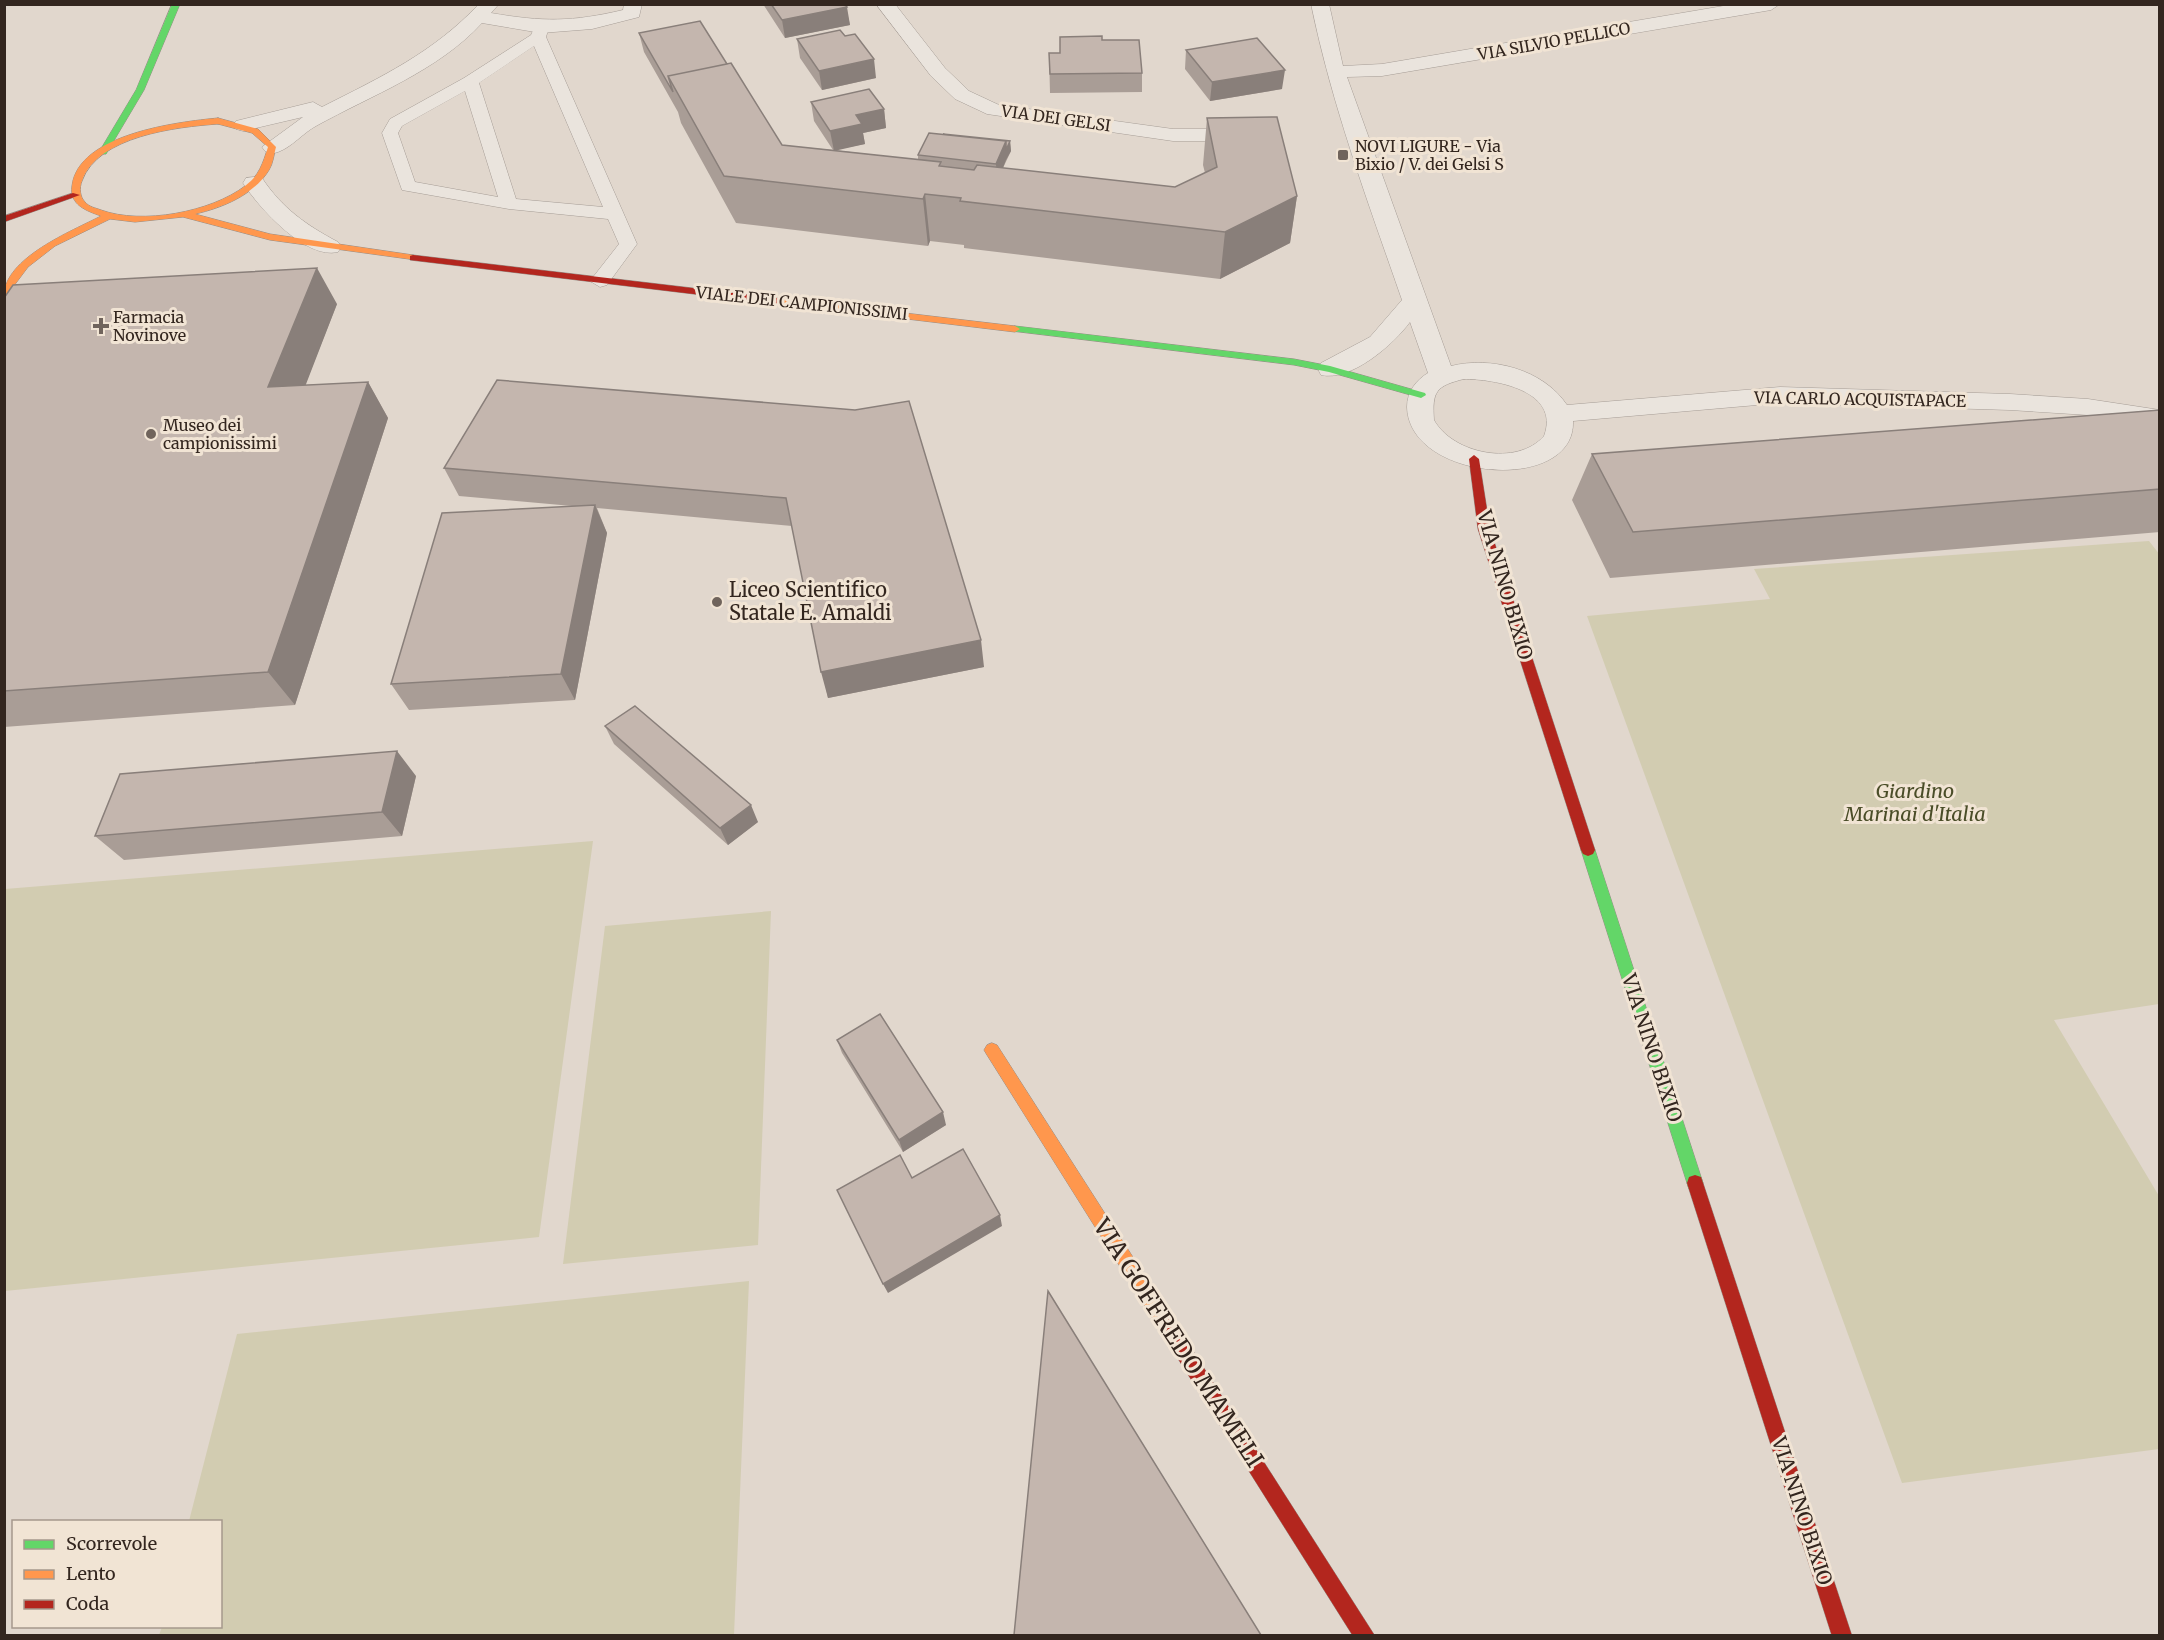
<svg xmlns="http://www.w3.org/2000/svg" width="2164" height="1640" viewBox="0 0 2164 1640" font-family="Merriweather,serif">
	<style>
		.green { fill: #d2ccb1 }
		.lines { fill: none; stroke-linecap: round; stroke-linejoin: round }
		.lane-casing { stroke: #a69d96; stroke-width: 1 }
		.street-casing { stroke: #a69d96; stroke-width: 1 }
		.fast-casing { stroke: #968d86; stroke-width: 1 }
		.slow-casing { stroke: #968d86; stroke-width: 1 }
		.jam-casing { stroke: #968d86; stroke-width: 1 }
		.lane { fill: #eae4dd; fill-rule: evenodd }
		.street { fill: #eae4dd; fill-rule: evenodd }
		.fast { fill: #63d668; fill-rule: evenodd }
		.slow { fill: #ff974d; fill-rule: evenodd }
		.jam { fill: #b3261e; fill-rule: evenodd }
		.wall { fill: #a99d96 }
		.shaded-wall { fill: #897f7a }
		.building { fill: #c4b6ae; stroke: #897f7a; stroke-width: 1.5 }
		.poi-dot { fill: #70645c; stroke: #f1e4d4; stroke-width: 2 }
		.labels { text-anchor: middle; stroke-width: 6; stroke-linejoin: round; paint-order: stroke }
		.far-street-label { font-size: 16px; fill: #33261f; stroke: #f1e4d4 }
		.far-poi-label { font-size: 16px; fill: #33261f; stroke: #f1e4d4; text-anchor: start }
		.street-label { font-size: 20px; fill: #33261f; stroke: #f1e4d4 }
		.poi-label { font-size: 20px; fill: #33261f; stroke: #f1e4d4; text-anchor: start }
		.park-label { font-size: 20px; font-style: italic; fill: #4a4d28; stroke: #f1e4d4 }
		.near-street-label { font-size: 24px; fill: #33261f; stroke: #f1e4d4 }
	</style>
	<rect width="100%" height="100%" fill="#e1d7cd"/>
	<path class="green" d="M2149 541 2160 555 2159 1004 2054 1020 2159 1196V1449L1902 1483 1587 616 1770 599 1754 569Z
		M593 841 539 1237 5 1291V889Z
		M771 911 758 1245 563 1264 605 926Z
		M749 1281 734 1635H159L162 1627 220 1626V1522L189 1521 237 1334Z"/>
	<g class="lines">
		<defs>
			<path id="lane" d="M541 22 549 27 546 37 637 244 607 285 600 287 590 281 619 244 608 219 509 209 402 190 382 133 390 119 464 78 531 35 536 24ZM534 46 603 207 516 199 479 83ZM465 91 498 197 415 182 398 133 402 126Z"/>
			<path id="street" d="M479 4H499L491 13C543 22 572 22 623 10L624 4H642L639 17 592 29 541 33 482 23C438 71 372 95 316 126 303 133 292 147 278 152 273 154 269 153 265 151L262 147 303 117 243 131 236 129 233 125 236 121 313 102 322 107C381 77 433 53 479 4Z
				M876 4H895L945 68 969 91 999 105 1173 129H1250L1257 131 1260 135 1257 139 1250 141H1173L987 114 955 99 931 76Z
				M1311 4H1329L1343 66 1382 64 1735 4H1780L1771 10 1382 76 1347 77 1451 366C1491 356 1543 369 1567 405L1780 387 2010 394 2088 399 2160 410V426L2088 415 2010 410 1780 403 1573 421C1576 494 1409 482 1407 407 1407 392 1416 380 1428 373L1410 322C1394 344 1351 382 1321 375L1318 369 1321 363 1370 337 1402 300C1368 202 1332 106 1311 4ZM1464 379C1494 379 1561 390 1544 436 1517 467 1453 454 1434 420 1432 391 1436 386 1464 379Z
				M254 177 262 178C282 208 306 225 338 242L341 247 338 252C306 260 259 208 243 183L246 178Z"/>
			<path id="fast" d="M172 4H180L144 90 106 154H100L99 152 136 90Z
				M1015 326 1294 359 1330 366 1425 393 1426 395 1421 398 1329 372 1294 365 1011 331 1010 329Z
				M1588 844 1593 846 1595 850 1703 1183 1701 1189 1695 1191 1689 1189 1687 1183 1581 850 1583 846Z"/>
			<path id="slow" d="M218 118 258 129 276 147C274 154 273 164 269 170 254 195 222 208 195 214L270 234 413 255 416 256V260L270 240 183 217 135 222 110 219 55 246 28 267 7 295 4 296C4 258 72 231 101 216 87 211 69 205 72 186 78 134 177 122 218 118ZM218 124 252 133 268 147C263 163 259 176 245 186 211 212 142 225 101 210 96 208 89 207 85 202 80 197 79 188 82 181 98 136 176 127 218 124Z
				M777 298 1015 326 1020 329 1015 332 774 303 772 301Z
				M992 1043 997 1045 1170 1315 1173 1321 1170 1327 1164 1330 1158 1327 987 1055 984 1050 987 1045Z"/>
			<path id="jam" d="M73 193 80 195 4 222V216Z
				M413 255 777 298 782 301 777 304 410 260V256Z
				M1474 455 1479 459 1490 529 1595 850 1593 854 1588 856 1583 854 1581 850 1478 529 1469 459Z
				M1695 1175 1701 1177 1703 1183 1852 1636H1832L1687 1183 1689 1177Z
				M1164 1312 1170 1315 1375 1636H1353L1158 1327 1155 1321 1158 1315Z"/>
		</defs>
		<use href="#lane" class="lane-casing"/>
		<use href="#street" class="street-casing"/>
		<use href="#fast" class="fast-casing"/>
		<use href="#slow" class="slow-casing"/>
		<use href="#jam" class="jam-casing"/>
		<use href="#lane" class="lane"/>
		<use href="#street" class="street"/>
		<use href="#fast" class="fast"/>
		<use href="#slow" class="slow"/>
		<use href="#jam" class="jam"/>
	</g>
	<path class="wall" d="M763 4H845L850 25 785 38Z
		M639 33 727 64 782 145 833 150 814 121 811 102 884 109 886 128 863 133 865 144 834 150 918 160V155L1010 141 1011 151 1003 168 1175 187 1205 173 1203 165 1207 118 1297 196 1290 243 1220 279 964 248V245L930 241 928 246 736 223 681 123 678 112 644 52Z
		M797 39 876 78 822 90 800 58Z
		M1102 40 1142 73V92L1050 93 1049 53H1060Z
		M1186 50 1282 89 1210 101 1185 69Z
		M4 298 337 304 305 385 368 382 388 418 295 705 4 727Z
		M855 410 984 667 828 698 792 526 597 508 607 533 575 700 409 710 391 684 572 506 459 496 444 468Z
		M2160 410V532L1610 578 1572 500 1592 454Z
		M605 726 758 822 728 845 614 744Z
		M416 776 402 836 124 860 95 836Z
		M837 1040 946 1125 903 1152 842 1053Z"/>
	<path class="shaded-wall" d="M847 7 850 25 785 38 782 20Z
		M874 59 876 78 822 90 819 71Z
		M1285 70 1282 89 1210 101 1212 82Z
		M884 109 886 128 863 133 865 144 834 151 830 131 856 115Z
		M1006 141V160L997 183 996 164Z
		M1010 141 1011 151 1006 160V150Z
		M925 194 930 241 928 246 923 199Z
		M1297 196 1290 243 1220 279 1225 232Z
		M317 268 337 304 291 423 268 387Z
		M368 382 388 418 295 705 268 672Z
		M595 505 607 533 575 700 561 674Z
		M981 640 984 667 828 698 821 672Z
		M397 751 416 776 402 836 382 812Z
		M751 805 758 822 728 845 720 828Z
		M943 1112 946 1125 903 1152 899 1140Z
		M1000 1215 1002 1226 888 1293 883 1284Z"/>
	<path class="building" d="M771 4H845L847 7 782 20Z
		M700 21 727 64 668 76 673 92 639 33Z
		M840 30 845 36 855 34 874 59 819 71 797 39Z
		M1102 36V40H1139L1142 73 1050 74 1049 53H1060V37Z
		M1257 38 1285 70 1212 82 1186 50Z
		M731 63 782 145 941 162 939 166 974 170 977 165 1175 187 1217 167 1207 118 1277 117 1297 196 1225 232 960 201 961 198 925 194 923 199 724 176 668 76Z
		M869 89 884 109 856 115 862 124 830 131 811 102Z
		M929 133 1006 141 996 164 918 155Z
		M943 134 1010 141 1006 150V141Z
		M317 268 268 387 368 382 268 672 4 691V298L13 285Z
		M497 380 855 410 909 401 981 640 821 672 786 498 444 468Z
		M2160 410V489L1633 532 1592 454Z
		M595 505 561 674 391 684 442 513Z
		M635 706 751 805 720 828 605 726Z
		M397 751 382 812 95 836 120 774Z
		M880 1014 943 1112 899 1140 837 1040Z
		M963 1149 1000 1215 883 1284 837 1190 900 1155 912 1178Z
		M1048 1291 1261 1635H1014Z"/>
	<g class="poi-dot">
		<rect x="1337" y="149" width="12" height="12" rx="3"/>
		<path d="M98 317h6v6h6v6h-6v6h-6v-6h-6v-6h6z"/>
		<circle cx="151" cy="434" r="6"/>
		<circle cx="717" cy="602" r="6"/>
	</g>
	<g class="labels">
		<g class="far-street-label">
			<text transform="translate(1554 41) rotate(-10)" y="6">VIA SILVIO PELLICO</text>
			<text transform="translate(1056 118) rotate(8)" y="6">VIA DEI GELSI</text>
			<text transform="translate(802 303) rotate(6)" y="6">VIALE DEI CAMPIONISSIMI</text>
			<text transform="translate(1860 399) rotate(1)" y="6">VIA CARLO ACQUISTAPACE</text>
		</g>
		<g class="far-poi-label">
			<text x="1355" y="152">NOVI LIGURE - Via<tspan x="1355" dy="18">Bixio / V. dei Gelsi S</tspan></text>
			<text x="113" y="323">Farmacia<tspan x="113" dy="18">Novinove</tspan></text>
			<text x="163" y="431">Museo dei<tspan x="163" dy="18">campionissimi</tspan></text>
		</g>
		<g class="street-label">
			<text transform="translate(1505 585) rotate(74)" y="7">VIA NINO BIXIO</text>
			<text transform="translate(1652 1048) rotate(72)" y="7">VIA NINO BIXIO</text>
			<text transform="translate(1802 1511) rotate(72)" y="7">VIA NINO BIXIO</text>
		</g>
		<g class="poi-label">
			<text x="729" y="597">Liceo Scientifico<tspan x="729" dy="23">Statale E. Amaldi</tspan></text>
		</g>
		<g class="park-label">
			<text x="1915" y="798">Giardino<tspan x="1915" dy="23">Marinai d'Italia</tspan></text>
		</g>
		<g class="near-street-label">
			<text transform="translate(1178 1343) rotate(57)" y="8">VIA GOFFREDO MAMELI</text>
		</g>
	</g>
	<rect width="2164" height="1640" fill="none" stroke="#33261f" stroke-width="12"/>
	<rect x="12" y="1520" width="210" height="108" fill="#f1e4d4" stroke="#a5988c" stroke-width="1.5"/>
	<rect x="24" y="1540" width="30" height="9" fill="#63d668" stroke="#a5988c" stroke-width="1.5"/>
	<text x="66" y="1550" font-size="18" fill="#33261f">Scorrevole</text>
	<rect x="24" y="1570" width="30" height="9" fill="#ff974d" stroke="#a5988c" stroke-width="1.5"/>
	<text x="66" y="1580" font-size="18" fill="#33261f">Lento</text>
	<rect x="24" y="1600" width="30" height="9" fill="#b3261e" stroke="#a5988c" stroke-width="1.5"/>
	<text x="66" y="1610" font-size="18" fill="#33261f">Coda</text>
</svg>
